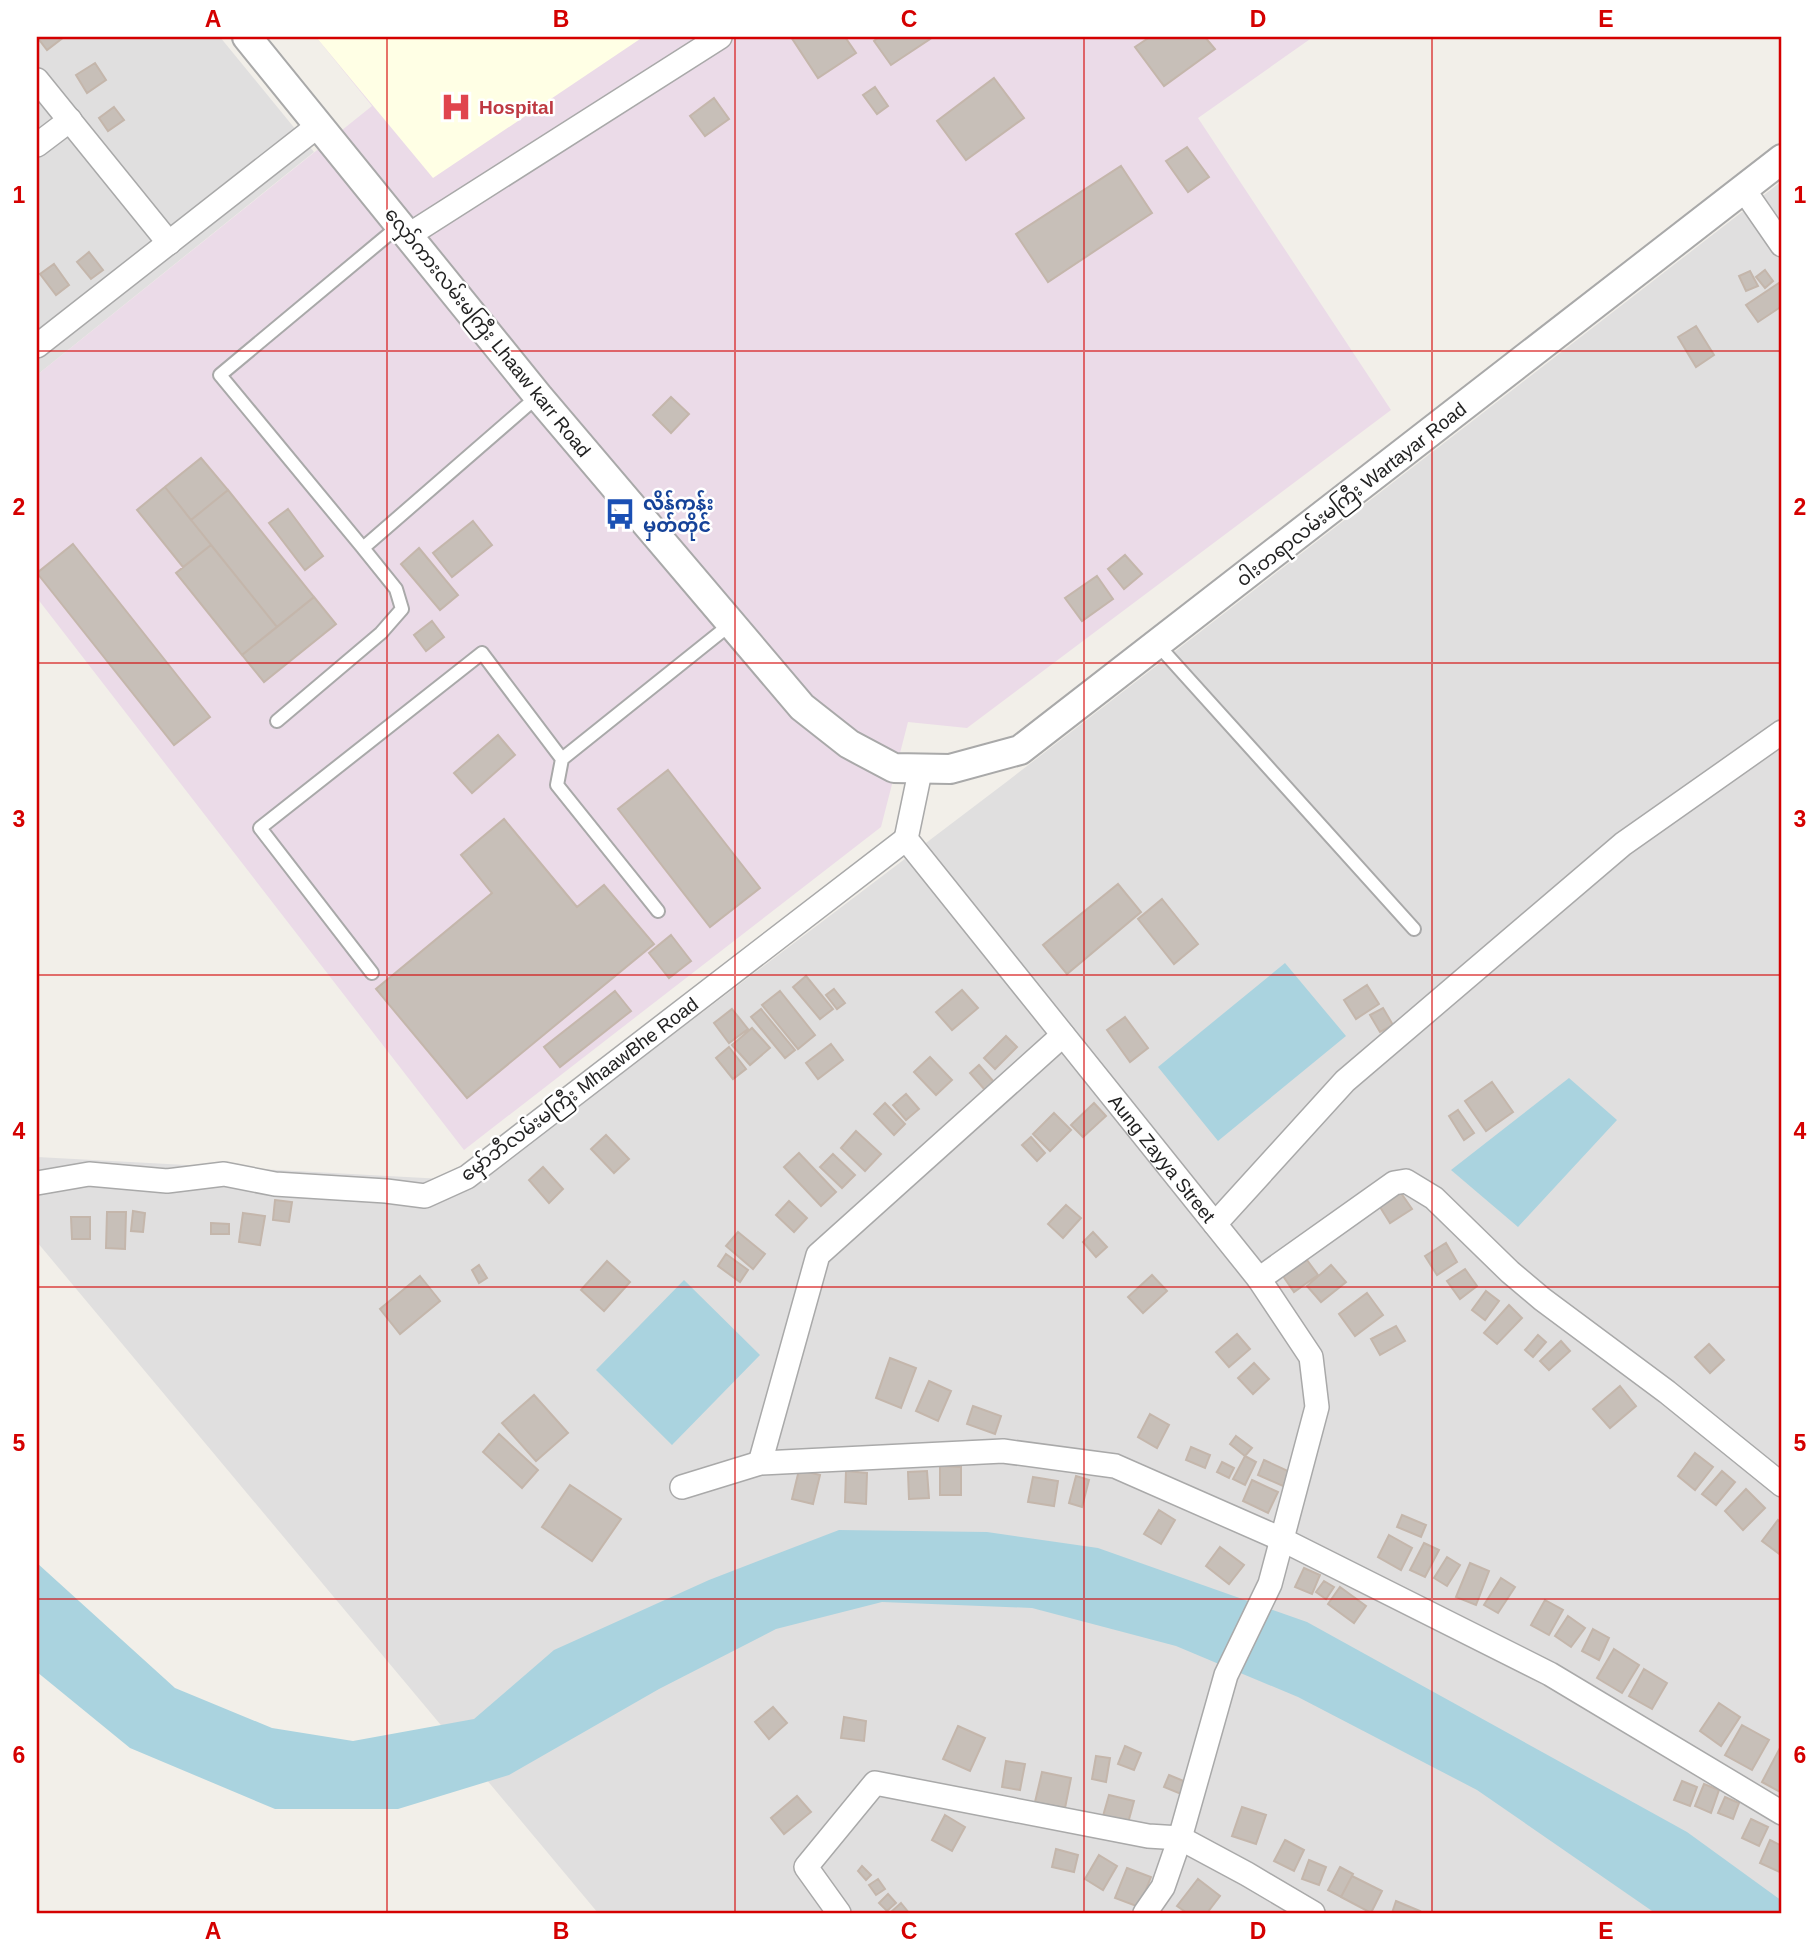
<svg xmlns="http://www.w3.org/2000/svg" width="1819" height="1950" viewBox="0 0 1819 1950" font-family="Helvetica,'Noto Sans Myanmar',sans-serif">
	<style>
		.residential { fill: #e0dfdf }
		.industrial { fill: #ebdbe8 }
		.education { fill: #ffffe5 }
		.water { fill: #aad3df }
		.building { fill: #c7bfb8; stroke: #c4b6ab; stroke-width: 2 }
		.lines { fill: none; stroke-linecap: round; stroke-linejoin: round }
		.service-casing { stroke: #a9a9a9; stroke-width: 16 }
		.minor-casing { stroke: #a9a9a9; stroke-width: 26 }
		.tertiary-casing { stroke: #a9a9a9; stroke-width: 32 }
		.service { stroke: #fff; stroke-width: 12 }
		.minor { stroke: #fff; stroke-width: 23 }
		.tertiary { stroke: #fff; stroke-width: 28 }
		.grid { fill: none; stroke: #d40000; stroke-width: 2; stroke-opacity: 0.55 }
		.labels { text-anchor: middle; stroke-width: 5; stroke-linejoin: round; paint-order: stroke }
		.health-label { font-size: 19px; font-weight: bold; fill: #be3a42; stroke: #fff; text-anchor: start }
		.street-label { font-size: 19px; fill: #222; stroke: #fff }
		.transit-label { font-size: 19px; font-weight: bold; fill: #164399; stroke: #fff; text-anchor: start }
		.neatline { fill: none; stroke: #d40000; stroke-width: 2.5 }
		.grid-label { font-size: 23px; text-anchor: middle; font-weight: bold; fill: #d40000 }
	</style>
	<rect width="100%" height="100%" fill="#f2efe9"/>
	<path class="residential" d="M37 37H220L314 152 37 375Z
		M1782 181V1913H598L37 1242V1157L480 1181 1009 780Z"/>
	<path class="industrial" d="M316 37H1313L1198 118 1391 410 967 728 908 722 881 827 464 1150 37 598V375L372 106Z"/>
	<path class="education" d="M316 37H643L433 178Z"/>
	<path class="water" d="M1285 963 1346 1036 1218 1141 1158 1067Z
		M1569 1078 1617 1120 1518 1227 1451 1170Z
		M684 1280 760 1355 672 1445 596 1370Z
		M839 1530 987 1532 1098 1548 1307 1622 1687 1832 1782 1901V1913H1655L1477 1790 1298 1697 1176 1646 1032 1608 882 1602 776 1629 659 1689 509 1775 398 1809H275L130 1748 37 1672V1563L175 1688 272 1728 353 1741 474 1719 554 1650 709 1580Z"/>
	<path class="building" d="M37 37H64L47 50Z
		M791 37H845L856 53 818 78Z
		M879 37H928L930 39 891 65 874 41Z
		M1150 37H1205L1215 49 1164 86 1135 47Z
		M95 63 106 80 87 93 76 75Z
		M994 78 1024 118 966 160 937 121Z
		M875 87 888 106 877 114 863 95Z
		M714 98 729 119 705 136 690 116Z
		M114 107 124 120 108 131 99 118Z
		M1187 147 1209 177 1188 192 1166 161Z
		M1121 166 1152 213 1048 282 1016 234Z
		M89 252 103 270 91 279 77 262Z
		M54 264 69 285 56 295 40 274Z
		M1765 270 1773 281 1765 288 1756 277Z
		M1750 271 1758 286 1746 291 1739 276Z
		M1779 283 1782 288V306L1758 322 1746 305Z
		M1696 326 1714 355 1696 367 1678 337Z
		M671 397 689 414 671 433 653 415Z
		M201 458 228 490 191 520 165 487Z
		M165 487 211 545 183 567 137 510Z
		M228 490 314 597 277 627 191 520Z
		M288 509 323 556 305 570 269 523Z
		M473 521 492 545 452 577 433 553Z
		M73 544 210 717 174 745 37 573Z
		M211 545 277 627 242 655 176 573Z
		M419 548 458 595 440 610 401 564Z
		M1125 555 1142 574 1124 589 1108 569Z
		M1097 576 1113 599 1082 621 1065 598Z
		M314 597 336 624 264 682 242 655Z
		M432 621 444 637 426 651 414 635Z
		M498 735 515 755 472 793 454 773Z
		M668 770 760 888 710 927 618 809Z
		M504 819 577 907 604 885 654 944 467 1098 376 989 492 893 461 855Z
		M1118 884 1141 912 1067 974 1043 945Z
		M1162 899 1198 944 1174 964 1138 919Z
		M671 935 691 961 669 978 649 953Z
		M806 976 833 1009 820 1019 793 987Z
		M1367 985 1379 1004 1356 1019 1344 1000Z
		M834 989 845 1003 837 1009 826 995Z
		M962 990 978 1008 952 1030 936 1012Z
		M615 991 631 1011 560 1067 544 1047Z
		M780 991 815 1035 798 1049 762 1005Z
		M1383 1008 1393 1025 1380 1032 1370 1015Z
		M732 1009 748 1029 729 1043 714 1023Z
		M761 1009 795 1050 785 1058 751 1017Z
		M1125 1017 1148 1048 1130 1062 1107 1030Z
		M752 1028 770 1048 750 1065 732 1045Z
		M1006 1036 1017 1047 995 1069 984 1058Z
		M831 1044 843 1060 818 1079 806 1063Z
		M729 1047 746 1069 733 1079 716 1058Z
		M930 1057 952 1080 936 1095 914 1072Z
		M979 1065 994 1082 985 1090 970 1073Z
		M1492 1082 1513 1112 1486 1131 1465 1101Z
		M906 1094 919 1109 906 1120 893 1105Z
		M885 1103 905 1124 894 1135 874 1114Z
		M1094 1103 1106 1116 1083 1137 1071 1125Z
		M1458 1110 1474 1133 1464 1140 1449 1116Z
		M1054 1113 1071 1130 1050 1151 1033 1134Z
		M856 1131 881 1154 865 1171 841 1148Z
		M606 1135 629 1159 614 1173 591 1149Z
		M1031 1137 1045 1153 1037 1161 1022 1145Z
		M799 1153 836 1192 821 1206 784 1167Z
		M833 1154 855 1175 842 1188 820 1167Z
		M543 1167 563 1189 549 1203 529 1180Z
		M1401 1193 1412 1209 1390 1223 1380 1207Z
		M275 1200 292 1202 289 1222 273 1220Z
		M789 1201 807 1218 794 1232 776 1215Z
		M1066 1205 1081 1218 1063 1238 1048 1224Z
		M133 1211 145 1213 143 1232 131 1231Z
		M107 1212H126L125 1249 106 1248Z
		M243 1213 265 1216 260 1245 239 1242Z
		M71 1217H90V1239H72Z
		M211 1223 229 1224V1234H211Z
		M738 1232 765 1254 753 1269 726 1246Z
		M1093 1232 1107 1247 1096 1257 1083 1242Z
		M1446 1243 1457 1262 1437 1275 1425 1256Z
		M726 1254 748 1270 740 1282 718 1266Z
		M1307 1260 1318 1275 1294 1292 1283 1276Z
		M607 1261 630 1282 604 1311 581 1290Z
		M479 1265 487 1278 479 1283 472 1270Z
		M1331 1265 1346 1282 1321 1302 1307 1286Z
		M1465 1269 1477 1286 1460 1299 1447 1281Z
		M1152 1275 1167 1291 1143 1313 1128 1297Z
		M420 1276 440 1301 400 1334 380 1309Z
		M1486 1291 1499 1301 1485 1320 1472 1310Z
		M1367 1293 1383 1315 1355 1336 1339 1314Z
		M1509 1305 1522 1318 1497 1344 1484 1333Z
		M1396 1326 1405 1341 1380 1355 1371 1339Z
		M1237 1334 1250 1349 1229 1367 1216 1352Z
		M1538 1335 1546 1342 1533 1357 1525 1350Z
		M1561 1341 1570 1351 1549 1370 1540 1361Z
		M1709 1344 1724 1360 1710 1373 1695 1357Z
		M890 1358 916 1368 901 1408 876 1398Z
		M1254 1363 1269 1379 1253 1394 1238 1378Z
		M929 1381 951 1391 938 1421 916 1411Z
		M1620 1386 1636 1406 1610 1428 1593 1409Z
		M534 1395 568 1433 536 1461 502 1423Z
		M973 1406 1001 1416 995 1434 967 1424Z
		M1150 1414 1169 1425 1157 1448 1138 1437Z
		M499 1434 538 1470 522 1488 483 1452Z
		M1236 1436 1252 1448 1245 1456 1230 1444Z
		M1191 1447 1210 1455 1205 1468 1186 1460Z
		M1695 1453 1713 1467 1695 1490 1678 1476Z
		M1245 1456 1256 1462 1245 1485 1233 1479Z
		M1264 1460 1290 1472 1283 1486 1258 1475Z
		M1222 1462 1234 1468 1229 1478 1217 1472Z
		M940 1466 961 1467V1495H940Z
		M799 1470 820 1475 813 1504 792 1499Z
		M846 1471 867 1473 866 1504 845 1502Z
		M927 1471 929 1498 909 1499 908 1472Z
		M1722 1471 1735 1482 1716 1505 1702 1494Z
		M1076 1476 1089 1480 1082 1507 1069 1503Z
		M1033 1477 1058 1481 1054 1506 1028 1502Z
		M1252 1480 1278 1492 1268 1513 1243 1501Z
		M570 1485 621 1519 592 1561 542 1527Z
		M1746 1489 1765 1508 1743 1530 1725 1511Z
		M1159 1510 1175 1520 1161 1544 1144 1534Z
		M1402 1515 1426 1525 1421 1537 1397 1527Z
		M1778 1520 1782 1523V1556L1762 1541Z
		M1389 1535 1412 1548 1401 1570 1378 1557Z
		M1424 1543 1439 1550 1425 1577 1410 1570Z
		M1220 1547 1244 1565 1229 1584 1206 1566Z
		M1447 1557 1460 1565 1447 1586 1434 1578Z
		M1470 1563 1489 1571 1476 1605 1456 1597Z
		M1304 1568 1320 1575 1312 1594 1295 1587Z
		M1501 1578 1515 1587 1498 1613 1484 1605Z
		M1324 1581 1334 1587 1326 1599 1316 1592Z
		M1340 1587 1366 1606 1354 1623 1328 1604Z
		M1545 1600 1563 1610 1549 1635 1531 1625Z
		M1568 1616 1585 1628 1571 1647 1555 1636Z
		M1593 1629 1609 1638 1599 1660 1582 1651Z
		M1614 1649 1639 1665 1622 1693 1597 1678Z
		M1644 1669 1667 1683 1652 1709 1629 1696Z
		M1719 1703 1740 1717 1721 1746 1700 1731Z
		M773 1707 787 1723 769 1739 755 1722Z
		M844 1717 866 1721 864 1741 841 1738Z
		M1742 1725 1769 1740 1752 1770 1725 1755Z
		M958 1726 985 1738 970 1771 943 1759Z
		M1782 1744V1793L1762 1782Z
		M1125 1746 1141 1753 1134 1770 1118 1764Z
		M1096 1756 1110 1758 1106 1782 1092 1779Z
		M1006 1761 1025 1764 1020 1790 1002 1787Z
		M1042 1772 1071 1778 1065 1808 1035 1802Z
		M1169 1775 1191 1784 1186 1796 1164 1787Z
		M1682 1781 1697 1787 1690 1806 1674 1800Z
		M1704 1784 1719 1790 1711 1813 1695 1806Z
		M1109 1795 1134 1801 1128 1823 1103 1816Z
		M797 1796 811 1812 784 1834 771 1818Z
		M1725 1797 1739 1803 1733 1819 1718 1813Z
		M1242 1807 1266 1815 1256 1844 1232 1836Z
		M945 1815 965 1827 952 1851 932 1840Z
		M1751 1819 1768 1827 1759 1846 1742 1838Z
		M1285 1840 1304 1850 1294 1871 1274 1861Z
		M1770 1840 1782 1846V1873L1760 1863Z
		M1056 1849 1078 1855 1074 1872 1052 1867Z
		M1099 1855 1117 1866 1103 1890 1085 1879Z
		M1309 1860 1326 1867 1319 1885 1302 1879Z
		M862 1866 871 1875 866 1880 858 1871Z
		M1340 1867 1353 1874 1341 1897 1328 1890Z
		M1127 1868 1151 1877 1139 1907 1115 1898Z
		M1352 1876 1382 1891 1371 1913 1341 1897Z
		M878 1879 885 1889 876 1895 869 1885Z
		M1198 1879 1220 1896 1207 1913H1187L1177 1906Z
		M888 1894 896 1903 887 1911 879 1903Z
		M1396 1901 1420 1911 1419 1913H1392Z
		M901 1903 909 1913H890Z"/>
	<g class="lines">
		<defs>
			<path id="service" d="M400 225 220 375 363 548 538 396
				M1157 644 1414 929
				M277 721 381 633 402 609 396 589 363 548
				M562 759 732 623
				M372 973 260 828 482 653 562 759 557 785 658 911"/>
			<g id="minor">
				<path d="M37 80 169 243"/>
				<path d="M37 145 70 120"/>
				<path d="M1744 190 1782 245"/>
				<path d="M409 235 720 37"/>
				<path d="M37 346 319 125"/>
				<path id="s1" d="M921 767 906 839 1259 1279 1311 1357 1317 1407 1270 1584 1226 1675 1180 1838 1163 1887 1145 1913"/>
				<path d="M37 1183 89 1174 167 1181 224 1174 275 1184 386 1191 425 1196 467 1177 906 839"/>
				<path d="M1215 1224 1345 1081 1623 844 1782 732"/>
				<path d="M1259 1279 1394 1183 1406 1181 1434 1198 1510 1272 1542 1299 1667 1392 1782 1485"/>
				<path d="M760 1463 818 1255 1063 1035"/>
				<path d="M682 1487 760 1463 1003 1451 1115 1466 1281 1539 1550 1674 1782 1813"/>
				<path d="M839 1913 806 1867 875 1783 1148 1836 1180 1838 1247 1874 1313 1913"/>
			</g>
			<path id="tertiary" d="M247 37 538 396 802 707 849 744 894 768 950 769 1020 750 1782 159"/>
		</defs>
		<use href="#service" class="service-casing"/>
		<use href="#minor" class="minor-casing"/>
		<use href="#tertiary" class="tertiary-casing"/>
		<use href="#service" class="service"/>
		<use href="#minor" class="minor"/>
		<use href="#tertiary" class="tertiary"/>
	</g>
	<path class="grid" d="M387 37V1913M735 37V1913M1084 37V1913M1432 37V1913M37 351H1782M37 663H1782M37 975H1782M37 1287H1782M37 1599H1782"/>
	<defs>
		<symbol id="hospital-bare" viewBox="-9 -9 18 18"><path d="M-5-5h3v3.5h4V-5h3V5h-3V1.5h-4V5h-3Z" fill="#e0444e" stroke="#fff" stroke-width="2.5" paint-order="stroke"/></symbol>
		<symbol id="bus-bare" viewBox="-9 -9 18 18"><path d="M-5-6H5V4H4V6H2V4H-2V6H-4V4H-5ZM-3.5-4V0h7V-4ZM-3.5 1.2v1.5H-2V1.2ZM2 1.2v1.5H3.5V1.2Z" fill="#1a4fb4" stroke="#fff" stroke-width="2.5" paint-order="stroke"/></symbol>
	</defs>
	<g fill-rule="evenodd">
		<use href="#hospital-bare" x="434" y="85" width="44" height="44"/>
		<use href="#bus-bare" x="598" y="492" width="44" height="44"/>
	</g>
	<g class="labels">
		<g class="health-label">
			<text x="479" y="114">Hospital</text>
		</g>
		<g class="street-label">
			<text transform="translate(488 332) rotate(51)" y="7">လှော်ကားလမ်းမကြီး Lhaaw karr Road</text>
			<text transform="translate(1351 494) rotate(-38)" y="7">ဝါးတရာလမ်းမကြီး Wartayar Road</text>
			<text transform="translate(579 1089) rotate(-37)" y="7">မှော်ဘီလမ်းမကြီး MhaawBhe Road</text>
			<text dy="7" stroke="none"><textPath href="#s1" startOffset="483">Aung Zayya Street</textPath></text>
		</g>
		<g class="transit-label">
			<text x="643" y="510">လိန်ကုန်း<tspan x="643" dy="22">မှတ်တိုင်</tspan></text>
		</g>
	</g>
	<rect width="1819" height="1950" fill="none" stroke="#ffffff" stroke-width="77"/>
	<rect x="38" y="38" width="1742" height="1874" class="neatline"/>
	<g class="grid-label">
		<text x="213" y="27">A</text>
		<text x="561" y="27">B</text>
		<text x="909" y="27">C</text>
		<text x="1258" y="27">D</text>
		<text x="1606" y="27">E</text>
		<text x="19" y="203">1</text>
		<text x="1800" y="203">1</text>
		<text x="19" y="515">2</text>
		<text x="1800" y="515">2</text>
		<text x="19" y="827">3</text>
		<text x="1800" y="827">3</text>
		<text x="19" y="1139">4</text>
		<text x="1800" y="1139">4</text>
		<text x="19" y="1451">5</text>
		<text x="1800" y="1451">5</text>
		<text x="19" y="1763">6</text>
		<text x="1800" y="1763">6</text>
		<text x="213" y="1939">A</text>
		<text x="561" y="1939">B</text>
		<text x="909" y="1939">C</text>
		<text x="1258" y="1939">D</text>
		<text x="1606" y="1939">E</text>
	</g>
</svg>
